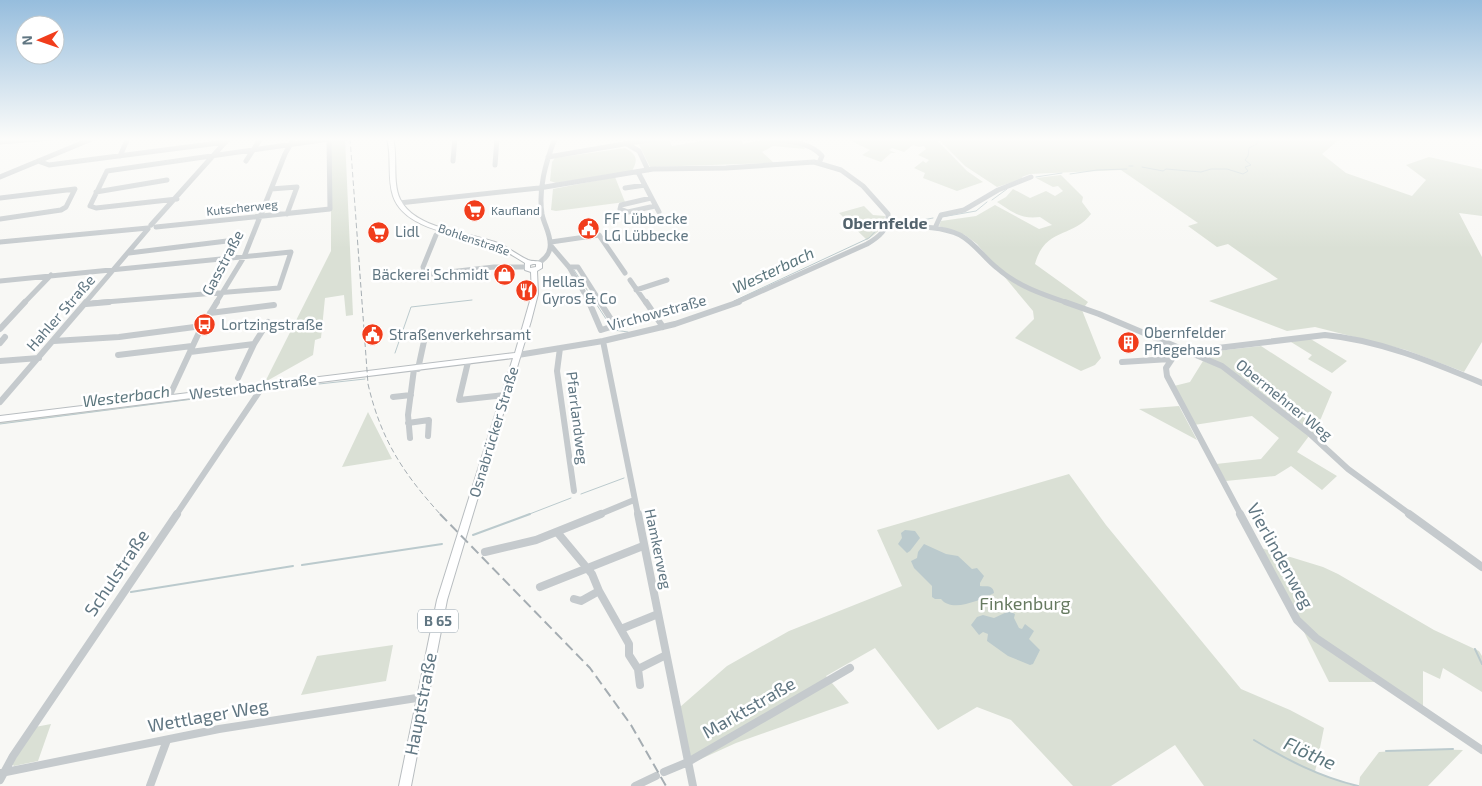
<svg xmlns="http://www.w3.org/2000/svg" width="1482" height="786" viewBox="0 0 1482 786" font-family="'Exo 2',sans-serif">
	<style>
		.green { fill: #dae0d5 }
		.water { fill: #bbcacd }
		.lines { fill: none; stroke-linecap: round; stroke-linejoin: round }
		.stream-far1 { stroke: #bbcacd; stroke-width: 1 }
		.stream { stroke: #bbcacd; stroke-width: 2 }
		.major-casing { stroke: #b8bdc0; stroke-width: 2 }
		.minor-far2 { stroke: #c5cacd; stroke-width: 5 }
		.minor-far1 { stroke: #c5cacd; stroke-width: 6 }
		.minor { stroke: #c5cacd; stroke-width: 8 }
		.major { fill: #fff; fill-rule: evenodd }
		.rail-far1 { stroke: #a5adb2; stroke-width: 1; stroke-dasharray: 5.5 3; stroke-linecap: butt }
		.rail { stroke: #a5adb2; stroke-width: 2; stroke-dasharray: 10 5; stroke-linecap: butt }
		.labels { text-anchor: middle; stroke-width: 5; stroke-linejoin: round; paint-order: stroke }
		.far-street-label { font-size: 12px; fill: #607682; stroke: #fff }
		.far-poi-label { font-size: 12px; fill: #607682; stroke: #fff; text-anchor: start }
		.shield { fill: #fff; stroke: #909fa8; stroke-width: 1 }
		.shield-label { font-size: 14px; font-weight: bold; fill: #607682 }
		.poi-label { font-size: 15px; fill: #607682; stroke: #fff; text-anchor: start }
		.street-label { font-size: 15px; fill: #607682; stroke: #fff }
		.far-district-label { font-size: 16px; font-weight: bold; fill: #53636d; stroke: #fff }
		.water-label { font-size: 16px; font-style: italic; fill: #5b767d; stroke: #fff }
		.near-street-label { font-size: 18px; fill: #607682; stroke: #fff }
		.near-park-label { font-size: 18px; fill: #667a60; stroke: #fff }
		.near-water-label { font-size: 19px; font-style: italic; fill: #5b767d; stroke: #fff }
	</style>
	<rect width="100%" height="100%" fill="#f8f8f5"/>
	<path class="green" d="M331 138H345L353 315 346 316 344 295 325 298 321 338 315 340 313 355 265 382 331 251Z
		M668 138 672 146 719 138 724 140 740 138 743 144C758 140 795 135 805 149L773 146 762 152 774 163 650 167 638 143Z
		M845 138H935L967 171 983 182 957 191 923 178 925 173 914 168 923 161 926 163 929 160 918 155 926 149 924 146 919 147 913 145 904 152 892 148 889 150 896 153H891L881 162 862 155 870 150Z
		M937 138H1367L1340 139 1322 154 1346 173 1412 196 1426 180 1406 165 1429 157 1482 169V216L1459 213 1482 257V342L1464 372 1406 350 1315 327 1287 331 1209 301 1278 279 1228 244 1217 247 1188 226 1198 223 1121 170 1030 174 1022 177 1023 179 997 187 965 166Z
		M625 148C636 154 639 159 632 171L556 183 550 181 552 162 555 158Z
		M1061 175 1083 197 1082 202 1091 214C1073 238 1045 227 1035 264L1088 302 1082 310 1101 358 1095 365 1081 371 1015 338 1034 319 1033 311 977 244 965 235 939 226 941 221 976 216 995 205 1039 229 1052 225 1040 217C1020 219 1014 213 997 202L1006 197 1013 189 1030 198 1046 191 1055 196 1063 191 1058 186 1053 187 1036 178Z
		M615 177 625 202 556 211 551 210 553 189Z
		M864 206 873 215 885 216C884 228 877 233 867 240L839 213Z
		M1309 338 1347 361 1332 373 1308 359 1312 355 1291 342Z
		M1261 346 1332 392 1314 435 1223 365 1199 353Z
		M1203 361 1220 367 1309 436 1297 452 1337 476 1322 490 1291 466 1275 476 1226 481 1216 464 1261 459 1279 438 1252 416 1194 425 1174 386 1190 382Z
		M257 388V391L0 424V421Z
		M1179 406 1197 440 1139 409Z
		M368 412 392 459 342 467Z
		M1069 474 1106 525 1241 689 1290 710 1324 728 1315 772 1351 785H1359L1360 777 1379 752 1424 749 1463 750 1428 786H1204L1175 745 1111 786H1073L1011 720 977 707 938 730 875 648 826 676 849 703 736 743 692 763 680 707 727 666 789 631 902 586 877 530Z
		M1261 548 1323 567 1338 574 1434 630 1479 651 1482 656V692L1443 668 1440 679 1423 671V707L1318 637 1300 619Z
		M1302 628 1377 682H1329Z
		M393 645 386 681 301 695 317 656Z
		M51 724 38 761 14 766 12 764 35 727Z"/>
	<path class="water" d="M905 530 915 531 920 538 910 551 907 553 898 544 902 538 901 533Z
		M924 544 946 554 958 556 972 569 977 568 984 576 980 583V586C985 587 993 584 994 593 980 600 952 613 941 599H935L932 597V586L914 568 911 561 917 558 918 552Z
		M1009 611 1015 614 1014 618 1019 628 1022 629 1025 624 1034 631 1029 639 1040 650 1033 664 1030 665 1008 656 987 641 988 634 983 632 979 635 971 625 977 617 983 615 994 618Z"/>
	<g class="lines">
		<path class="stream-far1" d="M1129 166H1133
			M1142 167 1163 171 1166 169 1201 172 1211 169H1227L1243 174 1248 171 1245 167 1251 165 1245 160 1248 156 1249 148 1257 144 1258 140H1267L1269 138
			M1070 174 1097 170 1127 169
			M1036 177 1062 173
			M992 200 1007 189
			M942 217 976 211 987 202
			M902 224 933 218
			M574 270 610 325
			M734 301 869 238 883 223
			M614 330 628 332
			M395 353 411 307 472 300
			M264 390 365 379
			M0 424 255 391
			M581 494 624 478
			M527 515 571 498"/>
		<path class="stream" d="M473 535 530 514
			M302 565 442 544
			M131 592 293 566
			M1475 649 1482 664
			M1254 740C1287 760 1320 777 1358 786
			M1386 751 1453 749"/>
		<defs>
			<path id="major" d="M387 138H393C398 157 392 182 400 199 414 229 467 232 495 242 507 246 517 255 528 260 533 262 538 260 542 263V268L537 271 538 294 531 321 447 600 411 786H399L437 600 513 358 0 422V416L515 353 532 294 531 272 525 270V263C514 256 503 249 490 245 461 234 405 231 393 196 387 178 392 157 387 138ZM533 264H536V267L530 268V265Z"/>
		</defs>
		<use href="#major" class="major-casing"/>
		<path class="minor-far2" d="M767 138C784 141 810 141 822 156L819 163
			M0 142 51 138
			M627 144 639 151 648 170
			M120 156 128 138
			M548 157 659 138
			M38 161 49 165 226 142
			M246 161 261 138
			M453 161 455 138
			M495 165 497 138
			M638 172 659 212
			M0 177 94 138
			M625 188 645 185
			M271 189 297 187 287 214
			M96 192 167 180
			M0 198 75 189 66 207 61 210 0 219
			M651 198 621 205 620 209 628 212 655 206
			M399 203 539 188 653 169 726 168 814 162 841 170 863 186 888 214C889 229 879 237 867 244L735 303
			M151 225 229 138
			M888 226C912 227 938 225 960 235 975 243 984 258 997 268 1017 286 1044 295 1068 303
			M156 227 330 209 329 139 107 171 90 206 96 208 177 199
			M935 228 941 215 964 210 998 190 1031 177
			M436 235 423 267 424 271 431 274 494 267H526
			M0 242 148 228
			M551 242 599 235 625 273
			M551 246 569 267
			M129 253 227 241
			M539 263C544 259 549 255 550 248 552 236 544 225 542 214 538 188 546 162 555 138
			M569 267H578L601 303
			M569 267 590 303
			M630 280 646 303
			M0 281 291 252 279 288 93 303
			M636 290 667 280
			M24 303 51 275
			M85 303 148 229
			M216 303 244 257 285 154 294 138"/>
		<path class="minor-far1" d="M589 302 601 330 614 326V324L600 302
			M646 302 663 327
			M1065 302 1099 314 1222 366 1310 434 1348 469 1411 515
			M86 304 109 302
			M210 313 274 305
			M0 329 25 302
			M54 341 119 337 202 326
			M603 341 638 515
			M0 343 5 337
			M560 348 557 371 574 491
			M190 352 254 344
			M118 355 192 346
			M518 355 603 341 675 324 739 302
			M0 361 39 358
			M468 362 459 400 505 395
			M1122 362 1170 359
			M418 369 426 332
			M238 378 254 344 268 322
			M169 397 202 326 217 302
			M393 397 411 395
			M0 402 86 302
			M408 423 429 420 428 436
			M410 438 408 415 414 369
			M176 515 263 386
			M598 515 634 500
			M1241 515 1167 376 1166 368 1176 353 1325 335C1379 340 1432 362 1482 383"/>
		<path class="minor" d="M638 514 693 786
			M1240 514 1297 620 1316 638 1482 750
			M1409 514 1482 567
			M557 532 592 574 599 591 629 644V655L638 669 640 685
			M485 552 536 540 601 514
			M540 587 643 546
			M574 599 581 601 599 591
			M621 629 658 614
			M638 669 666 655
			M664 772 688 762 850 668
			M1 773 219 729 423 697
			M0 780 13 756 177 514
			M150 786 167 740
			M635 786 656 776"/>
		<use href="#major" class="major"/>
		<path class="rail-far1" d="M350 138 368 384C381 440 403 473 441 515"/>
		<path class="rail" d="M440 514 590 668 631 725 666 786"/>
	</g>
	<linearGradient id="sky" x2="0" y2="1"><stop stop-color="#96bddd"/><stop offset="0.56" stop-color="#fcfcfa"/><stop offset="1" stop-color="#fcfcfa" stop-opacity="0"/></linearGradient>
	<rect width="1482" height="248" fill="url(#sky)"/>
	<defs>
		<symbol id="supermarket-disc" viewBox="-11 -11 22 22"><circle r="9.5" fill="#f13d1c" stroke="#fff"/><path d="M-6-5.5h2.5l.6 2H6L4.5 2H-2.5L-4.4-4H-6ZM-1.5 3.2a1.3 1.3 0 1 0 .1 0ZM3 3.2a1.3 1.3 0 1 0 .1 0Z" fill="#fff"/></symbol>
		<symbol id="civic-disc" viewBox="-11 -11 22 22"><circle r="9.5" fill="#f13d1c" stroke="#fff"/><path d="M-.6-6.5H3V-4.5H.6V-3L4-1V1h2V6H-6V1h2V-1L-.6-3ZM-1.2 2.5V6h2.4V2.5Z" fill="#fff"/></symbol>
		<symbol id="shop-disc" viewBox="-11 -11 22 22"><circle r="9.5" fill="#f13d1c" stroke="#fff"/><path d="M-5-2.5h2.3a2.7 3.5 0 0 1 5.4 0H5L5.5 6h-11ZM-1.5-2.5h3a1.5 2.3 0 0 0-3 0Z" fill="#fff"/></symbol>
		<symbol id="restaurant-disc" viewBox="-11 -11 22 22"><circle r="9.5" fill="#f13d1c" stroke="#fff"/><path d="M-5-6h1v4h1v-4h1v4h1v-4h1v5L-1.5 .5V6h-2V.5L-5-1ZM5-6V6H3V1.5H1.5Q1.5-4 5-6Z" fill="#fff"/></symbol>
		<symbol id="bus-disc" viewBox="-11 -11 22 22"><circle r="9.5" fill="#f13d1c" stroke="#fff"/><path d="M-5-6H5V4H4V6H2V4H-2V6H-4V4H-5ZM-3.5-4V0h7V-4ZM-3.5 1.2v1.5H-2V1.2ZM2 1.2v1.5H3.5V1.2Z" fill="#fff"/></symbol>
		<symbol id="building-disc" viewBox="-11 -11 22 22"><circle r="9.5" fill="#f13d1c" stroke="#fff"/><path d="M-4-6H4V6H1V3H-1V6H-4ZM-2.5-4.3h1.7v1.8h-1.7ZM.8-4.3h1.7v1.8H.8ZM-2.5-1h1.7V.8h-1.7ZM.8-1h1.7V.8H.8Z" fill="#fff"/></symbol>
	</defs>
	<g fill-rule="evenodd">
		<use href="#supermarket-disc" x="462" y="198" width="25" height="25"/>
		<use href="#civic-disc" x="576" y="216" width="25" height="25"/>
		<use href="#supermarket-disc" x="366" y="220" width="25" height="25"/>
		<use href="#shop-disc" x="492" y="262" width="25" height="25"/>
		<use href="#restaurant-disc" x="514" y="278" width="25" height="25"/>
		<use href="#bus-disc" x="192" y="312" width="25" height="25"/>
		<use href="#civic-disc" x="360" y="322" width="25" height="25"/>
		<use href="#building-disc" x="1116" y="330" width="25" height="25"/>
	</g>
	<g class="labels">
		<g class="far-street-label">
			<text transform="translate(242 208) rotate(-6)" y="4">Kutscherweg</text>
			<text transform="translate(474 240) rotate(19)" y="4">Bohlenstraße</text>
		</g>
		<g class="far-poi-label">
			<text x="491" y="215">Kaufland</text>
		</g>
		<rect class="shield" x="418" y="609.5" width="40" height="23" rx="4"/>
		<g class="shield-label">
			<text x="438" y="626">B 65</text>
		</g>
		<g class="poi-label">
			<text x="604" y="224">FF Lübbecke<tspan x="604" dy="17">LG Lübbecke</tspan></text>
			<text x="395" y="237">Lidl</text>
			<text x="489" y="280" text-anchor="end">Bäckerei Schmidt</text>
			<text x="542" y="287">Hellas<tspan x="542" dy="17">Gyros &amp; Co</tspan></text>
			<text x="221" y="330">Lortzingstraße</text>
			<text x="1144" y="338">Obernfelder<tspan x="1144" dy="17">Pflegehaus</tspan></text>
			<text x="389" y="340">Straßenverkehrsamt</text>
		</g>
		<g class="street-label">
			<text transform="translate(223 263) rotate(-62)" y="5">Gasstraße</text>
			<text transform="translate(61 313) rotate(-49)" y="5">Hahler Straße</text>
			<text transform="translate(657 313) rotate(-15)" y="5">Virchowstraße</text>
			<text transform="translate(253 387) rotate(-7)" y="5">Westerbachstraße</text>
			<text transform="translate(1284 400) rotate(39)" y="5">Obermehner Weg</text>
			<text transform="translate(577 418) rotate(83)" y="5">Pfarrlandweg</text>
			<text transform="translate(494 432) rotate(-73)" y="5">Osnabrücker Straße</text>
			<text transform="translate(658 549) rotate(78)" y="5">Hamkerweg</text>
		</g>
		<g class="far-district-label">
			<text x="885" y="229">Obernfelde</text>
		</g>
		<g class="water-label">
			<text transform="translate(773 270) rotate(-25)" y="6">Westerbach</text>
			<text transform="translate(126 396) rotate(-7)" y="6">Westerbach</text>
		</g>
		<g class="near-street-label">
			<text transform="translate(1280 556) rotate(61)" y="6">Vierlindenweg</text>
			<text transform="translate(117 573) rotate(-56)" y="6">Schulstraße</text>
			<text transform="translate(421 704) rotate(-79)" y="6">Hauptstraße</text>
			<text transform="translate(749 708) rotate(-30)" y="6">Marktstraße</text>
			<text transform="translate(208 716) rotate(-10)" y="6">Wettlager Weg</text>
		</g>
		<g class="near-park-label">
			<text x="1025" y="610">Finkenburg</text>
		</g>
		<g class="near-water-label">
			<text transform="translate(1310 753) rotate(24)" y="7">Flöthe</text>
		</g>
	</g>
	<g transform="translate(40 40) rotate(268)"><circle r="24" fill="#ffffff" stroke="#bfc8cd"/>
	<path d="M0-4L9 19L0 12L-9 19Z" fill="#f13d1c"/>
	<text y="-8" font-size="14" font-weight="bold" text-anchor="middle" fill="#607682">N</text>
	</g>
</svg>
